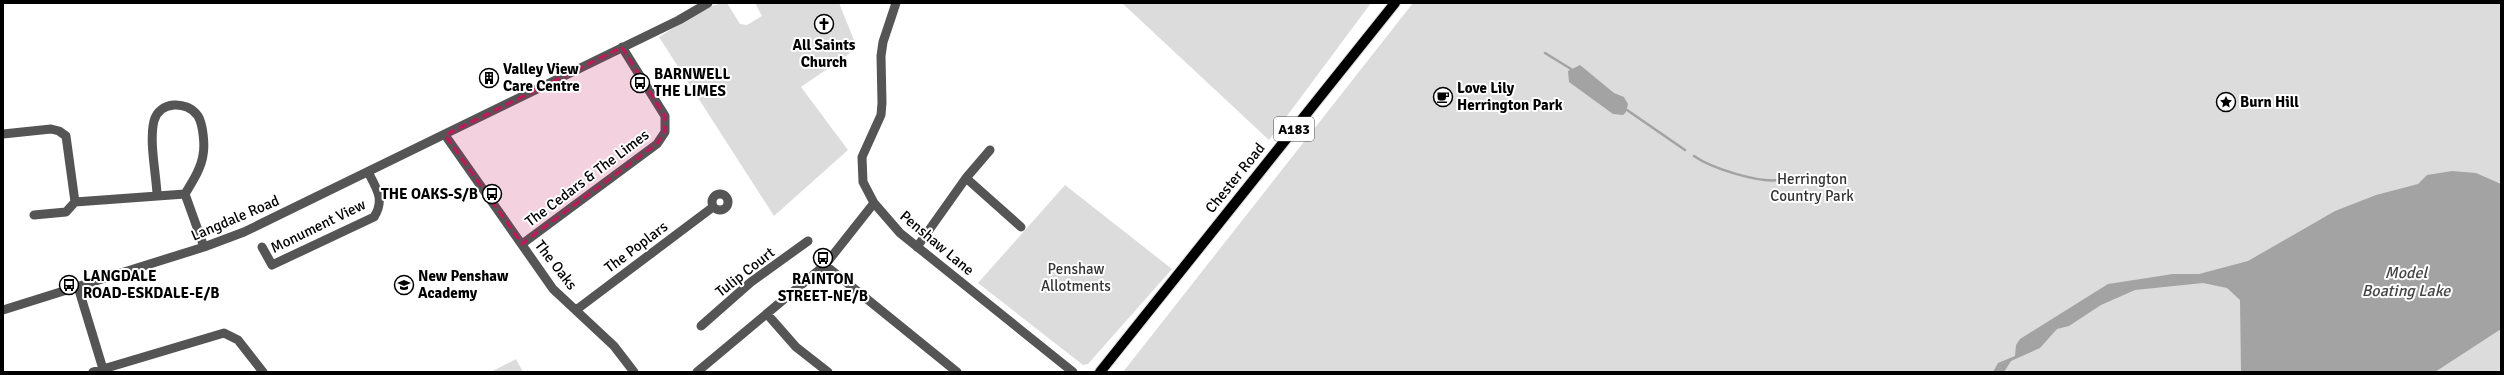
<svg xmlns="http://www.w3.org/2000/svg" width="2504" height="375" viewBox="0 0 2504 375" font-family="Signika,sans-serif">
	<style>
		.green { fill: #dcdcdc }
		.water { fill: #a3a3a3 }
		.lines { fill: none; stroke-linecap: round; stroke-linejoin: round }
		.stream { stroke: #a3a3a3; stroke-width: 2.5 }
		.major-casing { stroke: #dbdbdb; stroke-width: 12 }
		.minor { stroke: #555; stroke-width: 9 }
		.major { stroke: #000; stroke-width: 10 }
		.marked { fill: #c2185b; fill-opacity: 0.2; stroke: #c2185b; stroke-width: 3; stroke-dasharray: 8 5; stroke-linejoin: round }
		.labels { text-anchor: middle; stroke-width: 4; stroke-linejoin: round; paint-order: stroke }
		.shield { fill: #fff; stroke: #4c4c4c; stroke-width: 1 }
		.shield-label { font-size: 14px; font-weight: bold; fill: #000 }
		.poi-label { font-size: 15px; font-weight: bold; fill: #000; stroke: #fff; text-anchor: start }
		.street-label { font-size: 15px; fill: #000; stroke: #fff }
		.park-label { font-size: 15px; fill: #333; stroke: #fff }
		.water-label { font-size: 16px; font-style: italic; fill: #444; stroke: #fff }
	</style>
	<rect width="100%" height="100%" fill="#fff"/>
	<path class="green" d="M723 3H727L740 24 747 25 762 16 755 3H839L854 40 849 54 801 87 848 150 774 216 659 37 707 7Z
		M1122 3H1371L1269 140Z
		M1413 3H2501V372H1123Z
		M1065 185 1172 269 1088 364 1083 365 978 283Z
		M516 359 523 372H491Z"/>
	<path class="water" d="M1580 65 1614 93 1624 97 1628 104 1626 112 1623 115 1613 114 1569 82 1568 71Z
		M2452 171 2476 173 2501 184V329L2435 372H2241L2240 300 2227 288 2203 283 2135 290 2101 305 2069 326 2057 329 2040 348 2011 361 2004 372H1993L1998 363 2015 356 2016 345 2020 339 2108 284 2173 274H2199L2248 261 2335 211 2376 195 2418 184 2427 175Z"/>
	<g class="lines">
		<path class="stream" d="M1545 53 1571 69
			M1627 110 1685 150
			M1694 156C1711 168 1758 183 1779 180 1784 179 1789 177 1794 176"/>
		<defs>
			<path id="major" d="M1100 372 1395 3"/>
		</defs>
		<use href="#major" class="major-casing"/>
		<path class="minor" d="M896 3 883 42 881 56 882 103 881 115 862 157 863 182 874 203 900 233 1073 372
			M3 134 51 129 59 131 66 136 75 202 185 194 204 247
			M445 135 553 289 614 346 634 372
			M966 178 1021 227
			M157 194C156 173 149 141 154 121 159 101 187 100 198 116 203 124 205 145 203 155 201 169 192 182 185 194
			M712 202a8 8 0 1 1 16 0a8 8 0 1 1-16 0Z
			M34 215 66 212 75 202
			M522 244 657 144 665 132V116L622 47
			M262 247 272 265 374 217C385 200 377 189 368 172
			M917 247 966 178 990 150
			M825 265 957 372
			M78 287 103 369
			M3 310 204 247 244 232 679 20 708 3
			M576 310 713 207
			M767 314 796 347 828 372
			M701 326 751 282 808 241
			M93 372 224 333 238 340 263 372
			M697 372 825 265 874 203"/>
		<use href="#major" class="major"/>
	</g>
	<path class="marked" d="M622 47 665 116V132L657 144 522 244 445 135Z"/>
	<defs>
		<symbol id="church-ring" viewBox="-11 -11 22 22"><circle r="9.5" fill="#fff" stroke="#000" stroke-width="1.5"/><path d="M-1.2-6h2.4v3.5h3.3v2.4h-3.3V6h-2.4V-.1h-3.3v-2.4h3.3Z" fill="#000"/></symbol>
		<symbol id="building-ring" viewBox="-11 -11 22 22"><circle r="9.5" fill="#fff" stroke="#000" stroke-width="1.5"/><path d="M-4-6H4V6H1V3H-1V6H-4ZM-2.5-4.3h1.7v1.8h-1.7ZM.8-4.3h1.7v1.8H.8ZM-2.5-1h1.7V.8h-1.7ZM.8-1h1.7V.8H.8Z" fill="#000"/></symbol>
		<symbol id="bus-ring" viewBox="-11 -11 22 22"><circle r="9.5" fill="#fff" stroke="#000" stroke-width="1.5"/><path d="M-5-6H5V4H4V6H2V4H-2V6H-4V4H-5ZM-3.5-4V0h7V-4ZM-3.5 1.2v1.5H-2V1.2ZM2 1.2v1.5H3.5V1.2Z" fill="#000"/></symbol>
		<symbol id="cafe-ring" viewBox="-11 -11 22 22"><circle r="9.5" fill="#fff" stroke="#000" stroke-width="1.5"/><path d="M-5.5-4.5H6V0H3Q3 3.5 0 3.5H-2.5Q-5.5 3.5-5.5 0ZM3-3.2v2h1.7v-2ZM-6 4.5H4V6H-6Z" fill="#000"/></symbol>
		<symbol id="sight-ring" viewBox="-11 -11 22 22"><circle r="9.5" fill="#fff" stroke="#000" stroke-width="1.5"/><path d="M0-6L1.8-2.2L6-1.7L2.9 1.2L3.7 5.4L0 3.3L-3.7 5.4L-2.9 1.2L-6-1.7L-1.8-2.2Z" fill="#000"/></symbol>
		<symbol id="school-ring" viewBox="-11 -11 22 22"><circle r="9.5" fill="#fff" stroke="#000" stroke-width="1.5"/><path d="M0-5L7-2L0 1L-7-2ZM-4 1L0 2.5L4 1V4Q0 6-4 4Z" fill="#000"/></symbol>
	</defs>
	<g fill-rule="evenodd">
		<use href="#church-ring" x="813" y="13" width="22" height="22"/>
		<use href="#building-ring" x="478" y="67" width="22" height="22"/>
		<use href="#bus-ring" x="629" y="72" width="22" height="22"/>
		<use href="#cafe-ring" x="1432" y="86" width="22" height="22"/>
		<use href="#sight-ring" x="2215" y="91" width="22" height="22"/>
		<use href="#bus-ring" x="481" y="183" width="22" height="22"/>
		<use href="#bus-ring" x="812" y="247" width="22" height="22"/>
		<use href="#bus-ring" x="58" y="274" width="22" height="22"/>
		<use href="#school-ring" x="393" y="274" width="22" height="22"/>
	</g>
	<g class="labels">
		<rect class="shield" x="1274" y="117" width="40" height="24" rx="3"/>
		<g class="shield-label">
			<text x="1294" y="134">A183</text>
		</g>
		<g class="poi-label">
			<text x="824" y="50" text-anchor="middle">All Saints<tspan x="824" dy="17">Church</tspan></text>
			<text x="503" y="74">Valley View<tspan x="503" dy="17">Care Centre</tspan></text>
			<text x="654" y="79">BARNWELL<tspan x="654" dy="17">THE LIMES</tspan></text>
			<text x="1457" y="93">Love Lily<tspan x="1457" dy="17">Herrington Park</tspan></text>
			<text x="2240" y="107">Burn Hill</text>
			<text x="478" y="199" text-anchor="end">THE OAKS-S/B</text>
			<text x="83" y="281">LANGDALE<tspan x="83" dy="17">ROAD-ESKDALE-E/B</tspan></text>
			<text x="418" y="281">New Penshaw<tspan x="418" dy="17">Academy</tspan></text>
			<text x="823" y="284" text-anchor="middle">RAINTON<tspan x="823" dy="17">STREET-NE/B</tspan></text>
		</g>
		<g class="street-label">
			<text transform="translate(587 178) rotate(-37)" y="5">The Cedars &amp; The Limes</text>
			<text transform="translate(1235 178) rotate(-51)" y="5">Chester Road</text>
			<text transform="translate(235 218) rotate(-23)" y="5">Langdale Road</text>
			<text transform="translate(318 226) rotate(-26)" y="5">Monument View</text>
			<text transform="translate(937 243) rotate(40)" y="5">Penshaw Lane</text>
			<text transform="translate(636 247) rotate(-37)" y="5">The Poplars</text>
			<text transform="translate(556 265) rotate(52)" y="5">The Oaks</text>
			<text transform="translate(745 272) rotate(-38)" y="5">Tulip Court</text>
		</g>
		<g class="park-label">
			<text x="1812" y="184">Herrington<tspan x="1812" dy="17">Country Park</tspan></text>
			<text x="1076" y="274">Penshaw<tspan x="1076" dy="17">Allotments</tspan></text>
		</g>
		<g class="water-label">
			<text x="2406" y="278">Model<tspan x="2406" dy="18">Boating Lake</tspan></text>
		</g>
	</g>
	<rect width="2504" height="375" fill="none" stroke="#000000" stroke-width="8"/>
</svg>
